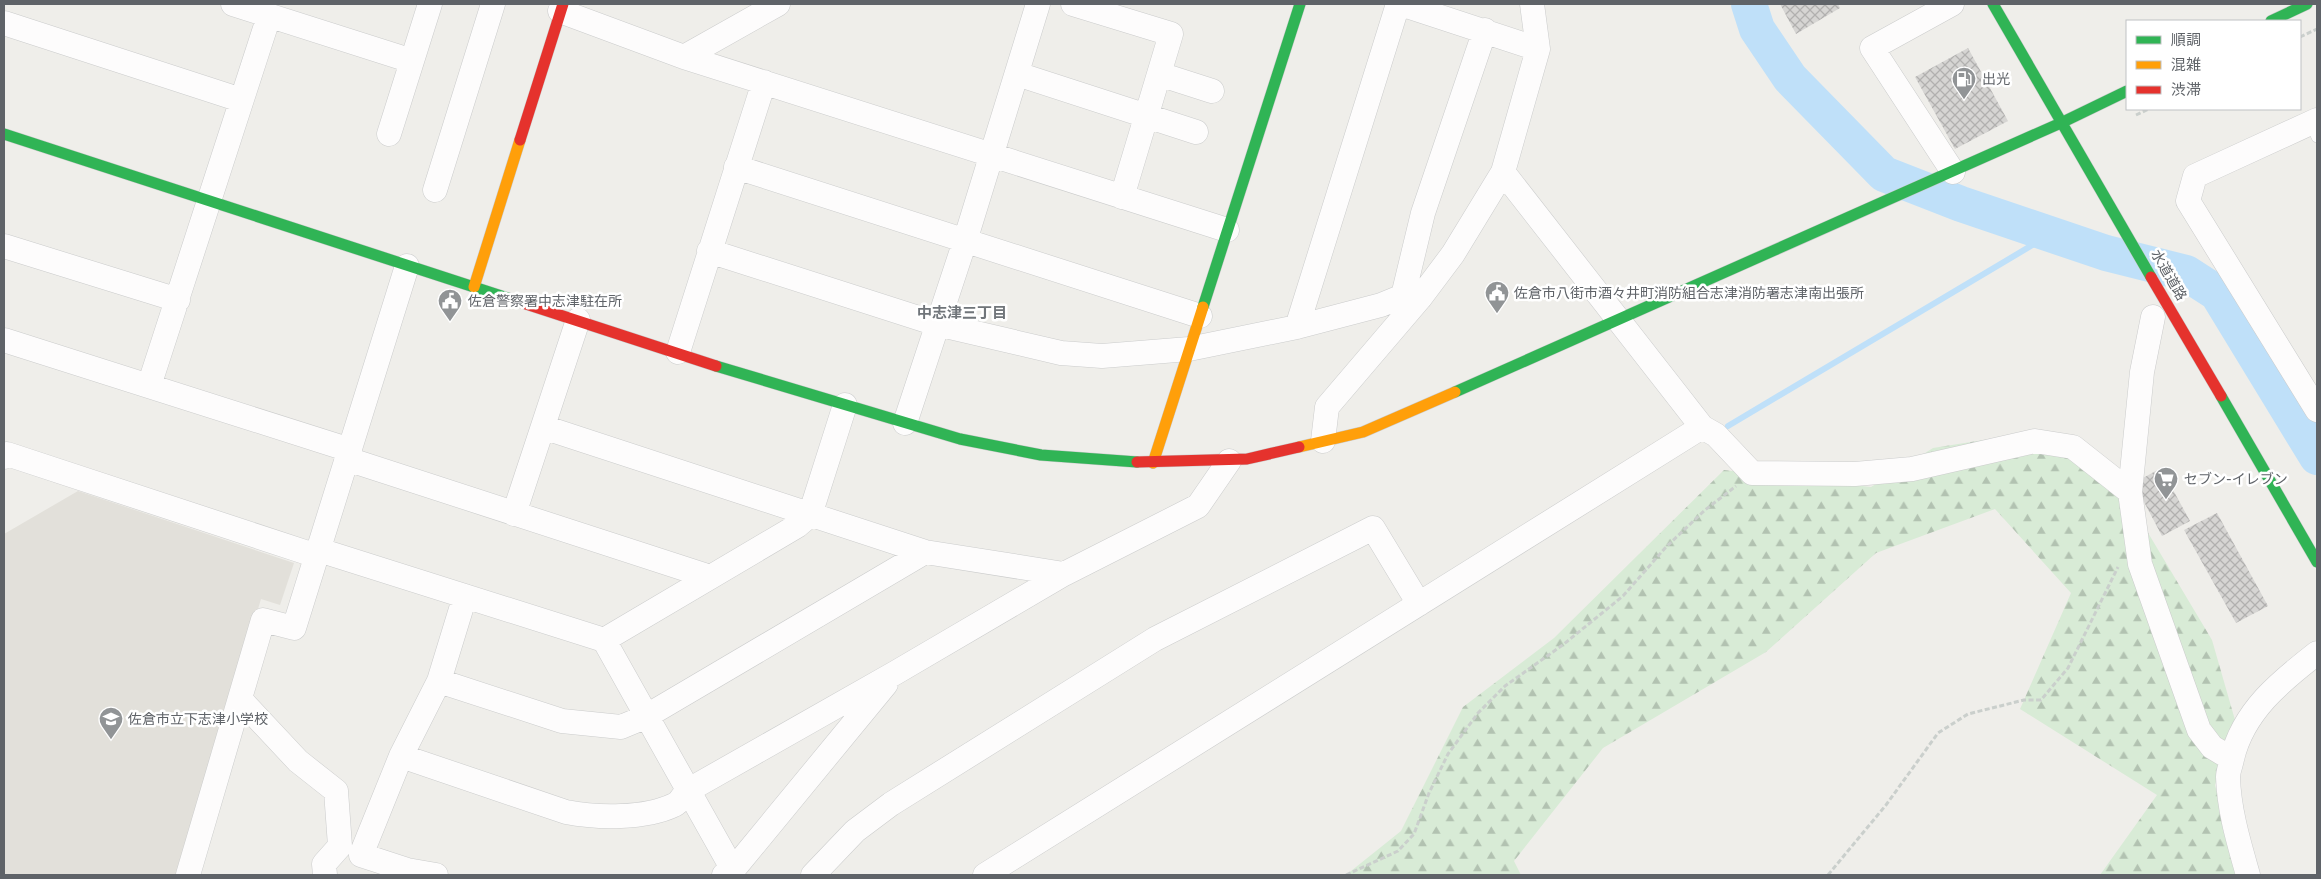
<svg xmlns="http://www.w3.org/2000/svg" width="2321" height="879" viewBox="0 0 2321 879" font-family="'Fira Sans','Noto Sans JP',sans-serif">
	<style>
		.education { fill: #e2e0da }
		.forest { fill: url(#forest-firs) }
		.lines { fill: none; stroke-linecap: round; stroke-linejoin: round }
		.stream { stroke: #bfe0f9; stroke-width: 6 }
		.river { stroke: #bfe0f9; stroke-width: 36 }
		.building { fill: url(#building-cross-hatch) }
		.lane-casing { stroke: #cbcccc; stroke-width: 12 }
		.street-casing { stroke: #cbcccc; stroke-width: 25 }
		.fast-casing { stroke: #cacacb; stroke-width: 12 }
		.slow-casing { stroke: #cacacb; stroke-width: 12 }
		.jam-casing { stroke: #cacacb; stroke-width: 12 }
		.path { stroke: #cacfcc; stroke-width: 3; stroke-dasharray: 5 2.5; stroke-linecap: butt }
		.lane { stroke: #fdfcfc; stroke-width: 11 }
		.street { stroke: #fdfcfc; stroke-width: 24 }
		.fast { stroke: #30b455; stroke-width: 11 }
		.slow { stroke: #ff9f0a; stroke-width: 11 }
		.jam { stroke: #e5322d; stroke-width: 11 }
		.labels { text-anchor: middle; stroke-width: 5; stroke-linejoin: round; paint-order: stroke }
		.poi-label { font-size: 14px; fill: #5f6368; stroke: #fff; text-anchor: start }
		.street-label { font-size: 14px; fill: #5f6368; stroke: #fff }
		.neighbourhood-label { font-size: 15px; font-weight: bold; fill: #70757a; stroke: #fff }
	</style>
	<defs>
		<pattern id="forest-firs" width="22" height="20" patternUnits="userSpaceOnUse" patternTransform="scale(1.25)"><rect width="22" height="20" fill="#d8ebd6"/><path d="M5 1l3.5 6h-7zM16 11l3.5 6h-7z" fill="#b2c2b1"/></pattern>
		<pattern id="building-cross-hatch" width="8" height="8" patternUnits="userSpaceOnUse" patternTransform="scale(1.25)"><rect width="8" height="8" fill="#d6d5d3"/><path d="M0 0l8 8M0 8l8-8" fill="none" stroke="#b1b0af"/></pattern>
	</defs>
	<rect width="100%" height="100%" fill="#efeeea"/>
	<path class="education" d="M78 491 294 563 280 605 261 599 178 875H4V534Z"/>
	<path class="forest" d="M2034 432 2101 454 2212 640 2235 720 2215 785 2239 875H2100L2157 795 2020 709 2071 593 1995 509 1876 553 1766 652 1603 748 1514 861 1521 875H1346L1401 831 1463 707 1554 638 1724 470 1871 487 1933 448Z"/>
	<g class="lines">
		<path class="stream" d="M1728 426 2051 234"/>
		<path class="river" d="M1749 4 1757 29 1790 78 1884 174 1961 204 2106 253 2186 273 2217 293 2317 457"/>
	</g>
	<path class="building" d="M1780 4H1838L1840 8 1796 34Z
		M1968 48 2008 121 1955 149 1915 77Z
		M2161 468 2190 521 2162 536 2134 483Z
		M2217 513 2268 606 2236 623 2184 530Z"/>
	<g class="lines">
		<defs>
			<path id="lane" d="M2311 123 2317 137"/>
			<path id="street" d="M233 4 412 61
				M1073 4 1171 34 1122 197
				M1401 4 1538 49
				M1952 4 1872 48 1953 172
				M560 11 684 57 1227 230
				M4 23 241 100
				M684 57 778 4
				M1017 74 1196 132
				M1159 74 1212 91
				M2317 120 2195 176 2188 201 2317 410
				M389 134 430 4
				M736 167 1200 316
				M435 190 493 4
				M4 246 178 300
				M709 251 937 324 1061 353 1102 356 1189 349 1297 327 1381 305 1403 296 1420 298
				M1403 296 1423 213 1485 30
				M2153 317 2142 372 2130 492 2140 564 2199 730 2212 747 2232 759
				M1297 327 1398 4
				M4 340 350 450
				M678 352 764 82
				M149 386 269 16
				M905 423 965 241 1038 4
				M543 427 925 552 1064 574
				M1702 427 1716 435 1752 473 1855 474 1912 469 2035 441 2073 447 2130 492
				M1323 441 1327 407 1420 298 1453 254 1503 172 1538 49 1532 4
				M4 457 7 454 317 556
				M347 459 710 577
				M514 514 578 320
				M319 550 604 640 733 870
				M604 640 797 526 810 515 845 405
				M439 681 562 721 621 727 645 717 925 552
				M240 699 298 761 336 791 340 846 324 864 325 875
				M401 756 566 812C597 818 645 819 674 805 679 803 683 796 687 791L895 673 1064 574 1198 506 1229 461
				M188 875 263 620 294 628 407 266
				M436 875 407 870 361 855 401 756 439 681 465 596
				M724 875 733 870 886 684
				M813 875 855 831 891 804 1155 639 1373 528 1419 604
				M985 875 1702 427 1503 172
				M2248 875C2239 843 2229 811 2228 777 2228 771 2231 765 2232 759 2243 711 2281 681 2317 653"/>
			<path id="fast" d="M1993 4 2151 277
				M2271 21 2307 4
				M4 134 523 303
				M1203 307 1300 4
				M716 366 960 439 1041 455 1137 462
				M1455 392 2063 122 2127 91
				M2221 396 2317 562"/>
			<path id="slow" d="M474 287 520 140
				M1299 447 1363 432 1455 392
				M1153 463 1203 307"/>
			<path id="jam" d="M520 140 563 4
				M2151 277 2221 396
				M523 303 716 366
				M1137 462 1247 459 1299 447"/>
		</defs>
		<use href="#lane" class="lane-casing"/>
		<use href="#street" class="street-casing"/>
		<use href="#fast" class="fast-casing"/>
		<use href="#slow" class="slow-casing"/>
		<use href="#jam" class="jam-casing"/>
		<path class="path" d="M2300 37 2317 29
			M2136 115 2149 109
			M1346 875 1398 851 1414 834 1429 793 1448 754 1478 713 1505 686 1564 644 1623 596 1666 547 1705 510 1736 486
			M1828 875 1886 805 1938 733 1968 714 2024 700H2041L2068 668 2118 567"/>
		<use href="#lane" class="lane"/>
		<use href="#street" class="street"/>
		<use href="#fast" class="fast"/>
		<use href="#slow" class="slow"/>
		<use href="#jam" class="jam"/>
	</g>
	<defs>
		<symbol id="fuel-pin" viewBox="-11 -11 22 30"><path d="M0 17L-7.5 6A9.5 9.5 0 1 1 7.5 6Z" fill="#919496" stroke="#fff"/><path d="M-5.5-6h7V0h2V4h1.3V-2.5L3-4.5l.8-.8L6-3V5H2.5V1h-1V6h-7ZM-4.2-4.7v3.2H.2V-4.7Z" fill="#fff"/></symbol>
		<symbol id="civic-pin" viewBox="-11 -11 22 30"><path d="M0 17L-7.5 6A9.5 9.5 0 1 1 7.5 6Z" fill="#919496" stroke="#fff"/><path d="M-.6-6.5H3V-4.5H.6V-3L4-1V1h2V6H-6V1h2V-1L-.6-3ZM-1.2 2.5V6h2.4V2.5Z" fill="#fff"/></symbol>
		<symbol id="supermarket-pin" viewBox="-11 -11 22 30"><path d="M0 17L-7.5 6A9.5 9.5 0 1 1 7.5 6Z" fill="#919496" stroke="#fff"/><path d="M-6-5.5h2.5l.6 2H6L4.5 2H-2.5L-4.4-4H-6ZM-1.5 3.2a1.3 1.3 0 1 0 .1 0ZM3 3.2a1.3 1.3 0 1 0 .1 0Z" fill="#fff"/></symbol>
		<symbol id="school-pin" viewBox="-11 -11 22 30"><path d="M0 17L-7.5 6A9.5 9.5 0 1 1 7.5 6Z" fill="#919496" stroke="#fff"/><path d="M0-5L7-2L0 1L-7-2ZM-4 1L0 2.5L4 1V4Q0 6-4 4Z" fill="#fff"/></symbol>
	</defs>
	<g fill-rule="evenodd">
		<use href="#fuel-pin" x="1950" y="65" width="28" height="38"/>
		<use href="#civic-pin" x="1483" y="279" width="28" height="38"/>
		<use href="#civic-pin" x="436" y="287" width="28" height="38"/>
		<use href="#supermarket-pin" x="2152" y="465" width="28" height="38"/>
		<use href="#school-pin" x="97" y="705" width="28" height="38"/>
	</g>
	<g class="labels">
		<g class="poi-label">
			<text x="1982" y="84">出光</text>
			<text x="1514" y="298">佐倉市八街市酒々井町消防組合志津消防署志津南出張所</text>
			<text x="468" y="306">佐倉警察署中志津駐在所</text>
			<text x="2184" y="484">セブン-イレブン</text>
			<text x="128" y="724">佐倉市立下志津小学校</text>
		</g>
		<g class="street-label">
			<text transform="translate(2169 275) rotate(60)" y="5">水道道路</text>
		</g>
		<g class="neighbourhood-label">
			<text x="962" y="318">中志津三丁目</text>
		</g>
	</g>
	<rect width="2321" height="879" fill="none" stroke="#5f6368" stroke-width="10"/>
	<rect x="2126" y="20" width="175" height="90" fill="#ffffff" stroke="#bfc1c3"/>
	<rect x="2136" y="36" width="25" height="8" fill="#30b455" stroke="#bfc1c3"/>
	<text x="2171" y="45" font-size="15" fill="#5f6368">順調</text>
	<rect x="2136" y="61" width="25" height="8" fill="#ff9f0a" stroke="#bfc1c3"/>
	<text x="2171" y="70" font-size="15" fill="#5f6368">混雑</text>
	<rect x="2136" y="86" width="25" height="8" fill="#e5322d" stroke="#bfc1c3"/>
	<text x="2171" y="95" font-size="15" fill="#5f6368">渋滞</text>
</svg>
